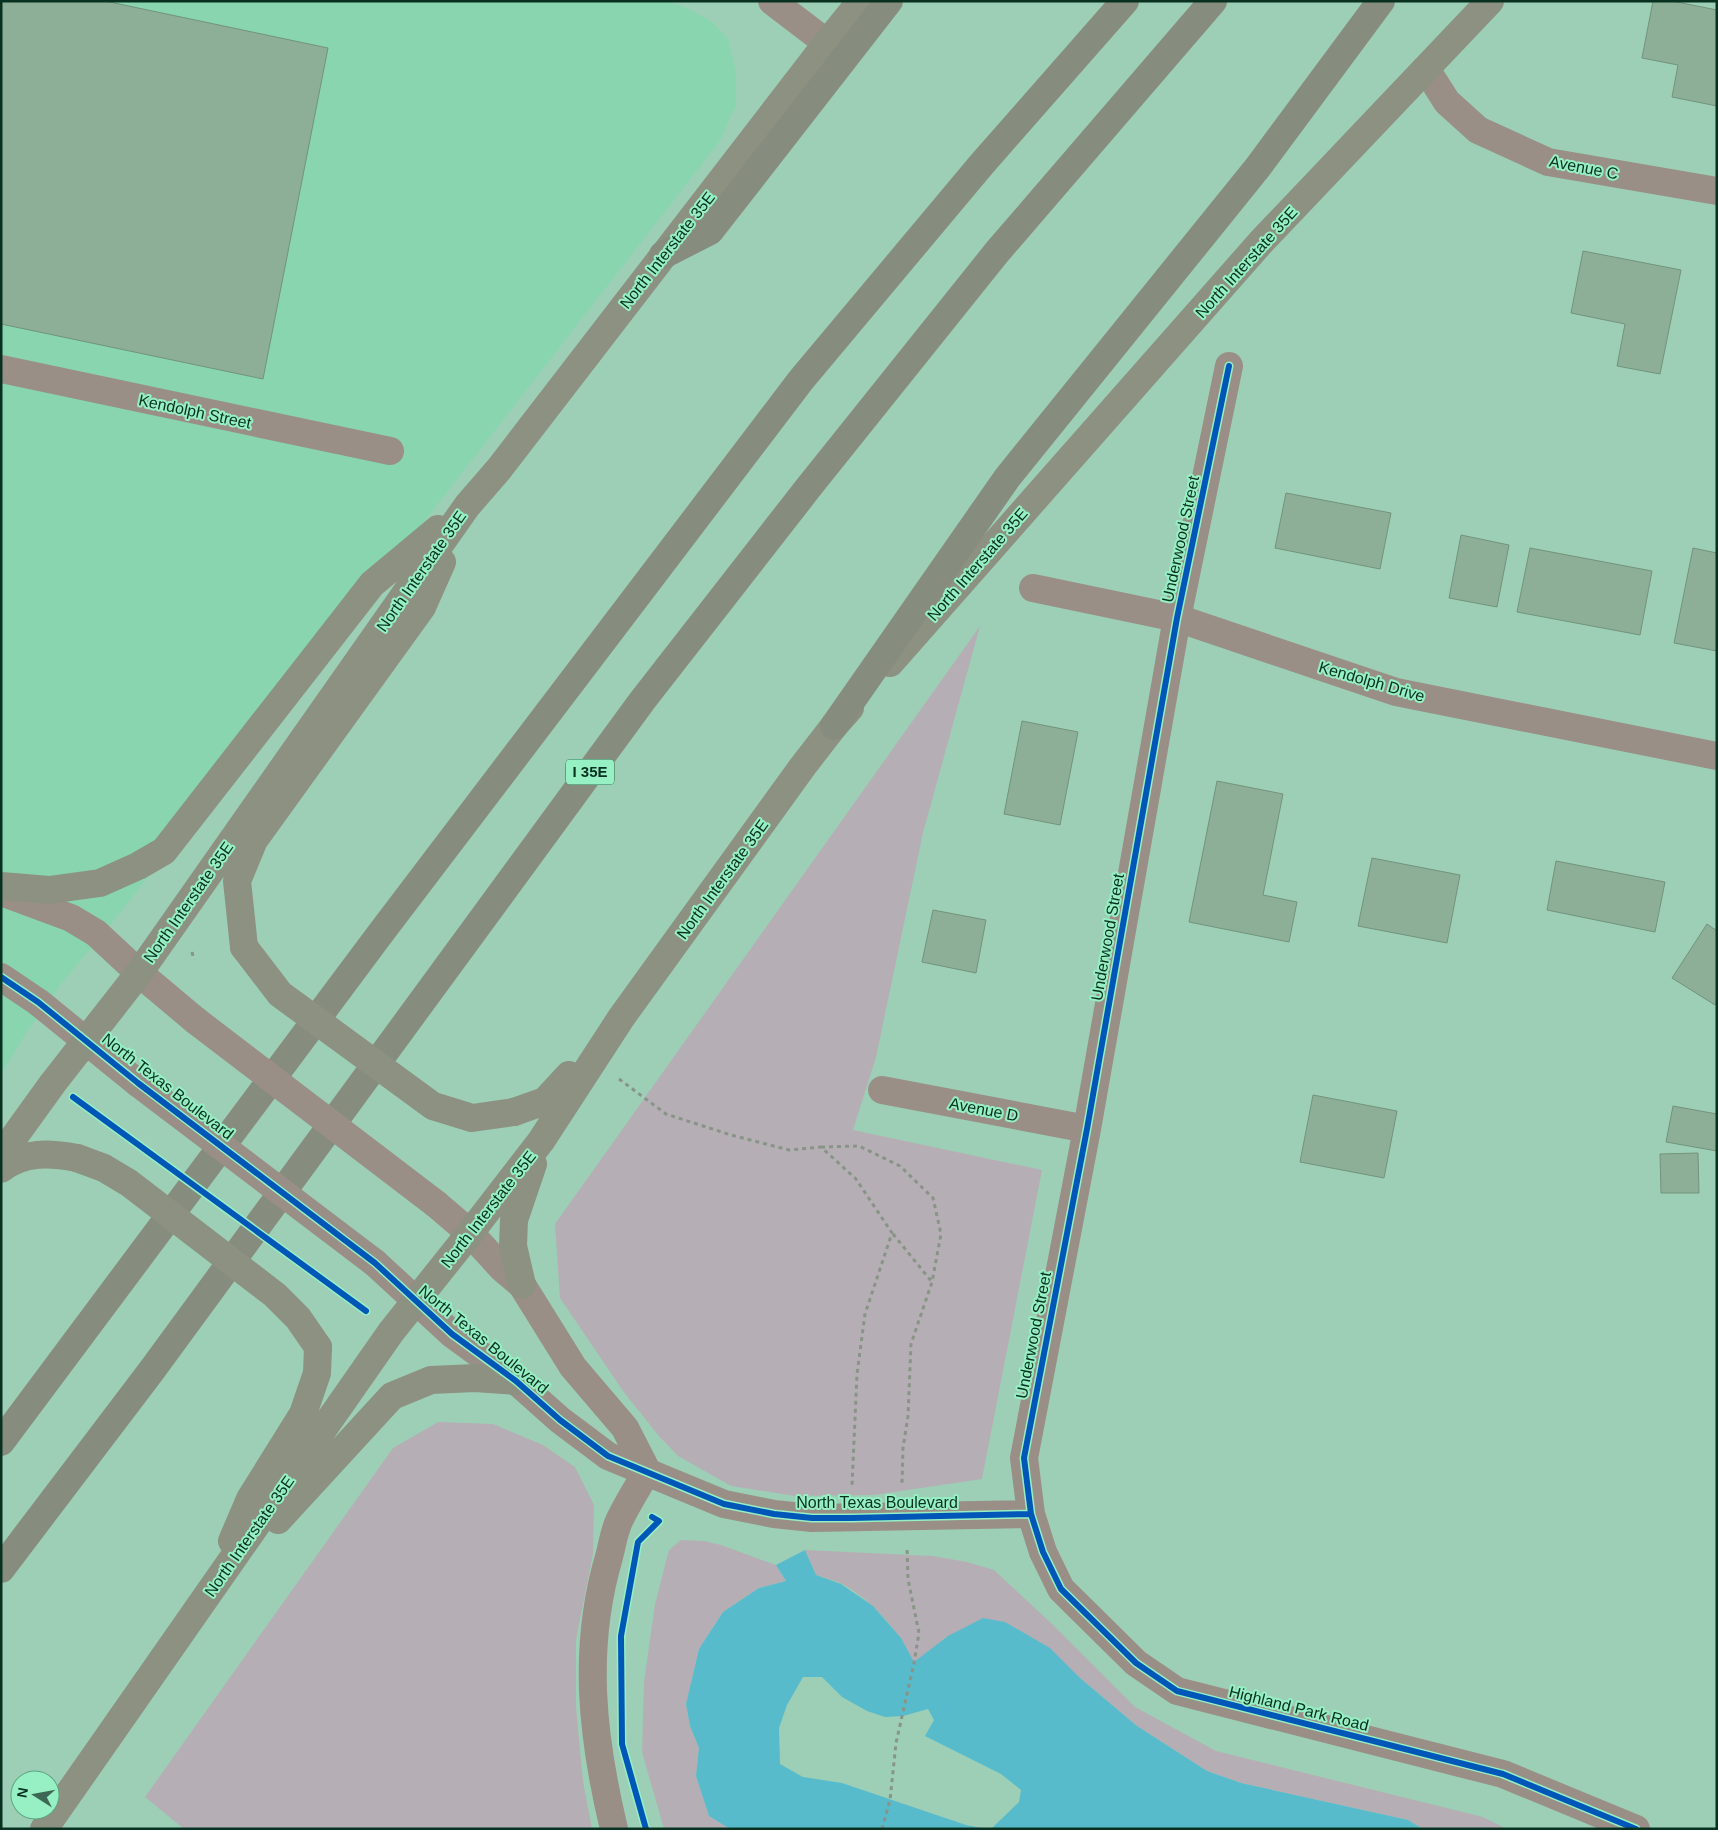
<svg xmlns="http://www.w3.org/2000/svg" width="1718" height="1830" viewBox="0 0 1718 1830" font-family="Helvetica,sans-serif">
	<style>
		.built { fill: #88d5b0 }
		.green { fill: #b5afb5 }
		.water { fill: #58bbcc }
		.building { fill: #8daf97; stroke: #72937c }
		.lines { fill: none; stroke-linecap: round; stroke-linejoin: round }
		.path { stroke: #889486; stroke-width: 3; stroke-dasharray: 4 4; stroke-linecap: butt }
		.minor { stroke: #998f86; stroke-width: 28 }
		.major { stroke: #8c9182; stroke-width: 28 }
		.highway { stroke: #878d7e; stroke-width: 28 }
		.minor-bridge { stroke: #998f86; stroke-width: 28 }
		.major-bridge { stroke: #8c9182; stroke-width: 28 }
		.cycleway-casing { stroke: #96f0c4; stroke-width: 9 }
		.cycleway { stroke: #0057b8; stroke-width: 6 }
		.labels { text-anchor: middle; stroke-width: 4; stroke-linejoin: round; paint-order: stroke }
		.shield { fill: #96f0c4; stroke: #336a51; stroke-width: 1 }
		.shield-label { font-size: 15px; font-weight: bold; fill: #093120 }
		.street-label { font-size: 16px; fill: #093120; stroke: #96f0c4 }
	</style>
	<rect width="100%" height="100%" fill="#9dcfb6"/>
	<path class="built" d="M1 1H666L689 9 712 22 728 39 736 72V105L719 142 123 909 61 984 28 1030 1 1074Z"/>
	<path class="green" d="M980 626 923 833 876 1057 853 1130 1042 1170 982 1479 874 1495 795 1496 731 1486 678 1456 658 1435 623 1391 560 1298 555 1224Z
		M438 1422 493 1424 543 1445 575 1467 594 1505 593 1554 576 1640V1707L583 1781 592 1829H184L145 1797 393 1448Z
		M681 1540 704 1541 721 1545 776 1565 786 1581 759 1588 723 1612 699 1649 686 1704 690 1726 699 1748 696 1776 709 1816 730 1829H664L642 1752 644 1682 655 1604 669 1550Z
		M805 1550 933 1556 967 1562 994 1570 1051 1623 1135 1707 1216 1751 1483 1817 1507 1829H1423L1408 1820 1241 1783 1207 1771 1137 1726 1080 1678 948 1636 914 1663C897 1630 875 1602 842 1584 834 1580 824 1578 816 1575Z"/>
	<path class="water" d="M805 1550 816 1575 841 1584 873 1606 901 1638 914 1662 948 1636 983 1618 1005 1622 1050 1648 1080 1678 1137 1726 1207 1771 1241 1783 1408 1820 1423 1829H991L1019 1802 1021 1790 1001 1774 925 1736 934 1720 928 1709 903 1716 885 1717 867 1711 842 1697 822 1677H803L787 1705 779 1728 780 1764 803 1777 842 1783 966 1825 986 1829H730L709 1816 696 1776 699 1748 690 1726 686 1704 699 1649 723 1612 759 1588 786 1581 776 1565Z"/>
	<path class="building" d="M1 1H105L328 48 263 379 1 324Z
		M1653 1H1672L1717 10V106L1672 97 1678 65 1642 58Z
		M1583 251 1681 270 1660 374 1617 366 1625 324 1571 313Z
		M1286 493 1391 513 1380 569 1275 548Z
		M1461 535 1509 545 1497 607 1449 598Z
		M1530 548 1652 571 1640 635 1517 612Z
		M1693 548 1717 553V651L1674 643Z
		M1022 721 1078 732 1060 825 1004 814Z
		M1217 781 1283 794 1263 895 1297 902 1289 942 1189 922Z
		M1372 858 1460 875 1447 943 1358 926Z
		M1556 861 1665 882 1655 932 1547 910Z
		M933 910 986 920 976 973 922 962Z
		M1707 924 1717 931V1002L1715 1005 1672 978Z
		M1313 1095 1397 1111 1384 1178 1300 1162Z
		M1673 1106 1717 1114V1151L1666 1142Z
		M1698 1153 1699 1193H1661L1660 1154Z"/>
	<g class="lines">
		<path class="path" d="M192 952 194 960
			M619 1079 666 1114 731 1135 789 1150 821 1147 856 1179 892 1233 865 1314 857 1374 852 1486
			M821 1147 859 1146 900 1166 933 1198 941 1234 932 1282 911 1344 908 1416 903 1448 902 1484
			M893 1234 932 1282
			M882 1829 890 1800 896 1743 914 1663 919 1633 908 1579 907 1547"/>
		<path class="minor" d="M772 1 827 43
			M1426 69 1447 102 1478 130 1548 162 1717 191
			M1229 366 1177 618 1087 1129 1024 1458 1031 1514 1043 1552 1061 1589 1136 1663 1177 1691 1503 1774 1636 1829
			M1 369 390 451
			M1033 588 1177 618 1396 692 1717 756
			M1 892 71 918 96 933 139 973 195 1020
			M1 977 38 1002 138 1083
			M882 1090 1087 1129
			M436 1204 470 1233 502 1268 522 1285 573 1367 625 1428 647 1471
			M375 1263 452 1334 516 1381 560 1420 608 1456 724 1504 774 1514 812 1518 1031 1514
			M614 1829C592 1737 582 1649 609 1557 612 1546 614 1532 619 1521 627 1504 638 1487 647 1471"/>
		<path class="major" d="M890 663 1261 242 1490 1
			M1 886 49 890 100 883 138 866 164 851 372 584 438 529
			M244 947 237 881 254 840 422 607 442 562
			M514 1112 545 1101 569 1075
			M1 1155 53 1083 139 973 467 506 499 469 827 43 861 1
			M1 1169C24 1151 50 1153 77 1158
			M522 1285 513 1246 514 1220 533 1164
			M278 1520 392 1396 431 1380 475 1378 516 1381
			M232 1541 250 1499 303 1414 317 1373 318 1347
			M44 1829 391 1332 470 1233 541 1141 621 1018 803 766 834 726 850 708"/>
		<path class="highway" d="M663 255 710 231 889 1
			M834 726 1007 478 1258 167 1381 1
			M1 1442 380 934 801 380 981 165 1125 1
			M1 1569 152 1370 642 701 808 488 997 252 1213 1"/>
		<path class="minor-bridge" d="M195 1020 436 1204
			M138 1083 375 1263"/>
		<path class="major-bridge" d="M244 947 280 994 433 1106 472 1118 514 1112
			M77 1158 104 1168 129 1183 275 1295 298 1318 318 1347"/>
		<defs>
			<path id="cycleway" d="M1229 366 1177 618 1087 1129 1024 1458 1031 1514 1043 1552 1061 1589 1136 1663 1177 1691 1503 1774 1636 1829
				M1 977 38 1002 138 1083 375 1263 452 1334 516 1381 560 1420 608 1456 724 1504 774 1514 812 1518H851L1031 1514
				M73 1097 366 1311
				M646 1829 622 1744 621 1636 638 1542 659 1521 652 1517"/>
		</defs>
		<use href="#cycleway" class="cycleway-casing"/>
		<use href="#cycleway" class="cycleway"/>
	</g>
	<g class="labels">
		<rect class="shield" x="566" y="759.5" width="48" height="25" rx="4"/>
		<g class="shield-label">
			<text x="590" y="777">I 35E</text>
		</g>
		<g class="street-label">
			<text transform="translate(1584 167) rotate(11)" y="6">Avenue C</text>
			<text transform="translate(667 250) rotate(-52)" y="6">North Interstate 35E</text>
			<text transform="translate(1246 262) rotate(-48)" y="6">North Interstate 35E</text>
			<text transform="translate(195 411) rotate(12)" y="6">Kendolph Street</text>
			<text transform="translate(1180 539) rotate(-78)" y="6">Underwood Street</text>
			<text transform="translate(977 564) rotate(-49)" y="6">North Interstate 35E</text>
			<text transform="translate(421 571) rotate(-55)" y="6">North Interstate 35E</text>
			<text transform="translate(1372 681) rotate(16)" y="6">Kendolph Drive</text>
			<text transform="translate(722 879) rotate(-54)" y="6">North Interstate 35E</text>
			<text transform="translate(188 902) rotate(-55)" y="6">North Interstate 35E</text>
			<text transform="translate(1107 937) rotate(-80)" y="6">Underwood Street</text>
			<text transform="translate(168 1086) rotate(38)" y="6">North Texas Boulevard</text>
			<text transform="translate(984 1109) rotate(11)" y="6">Avenue D</text>
			<text transform="translate(488 1209) rotate(-52)" y="6">North Interstate 35E</text>
			<text transform="translate(1033 1335) rotate(-79)" y="6">Underwood Street</text>
			<text transform="translate(484 1339) rotate(39)" y="6">North Texas Boulevard</text>
			<text x="877" y="1508">North Texas Boulevard</text>
			<text transform="translate(249 1536) rotate(-55)" y="6">North Interstate 35E</text>
			<text transform="translate(1299 1708) rotate(14)" y="6">Highland Park Road</text>
		</g>
	</g>
	<rect width="1718" height="1830" fill="none" stroke="#093120" stroke-width="5"/>
	<g transform="translate(35 1795) rotate(281)"><circle r="24" fill="#96f0c4" stroke="#5ea482"/>
	<path d="M0-4L9 19L0 12L-9 19Z" fill="#3d6854"/>
	<text y="-8" font-size="14" font-weight="bold" text-anchor="middle" fill="#093120">N</text>
	</g>
</svg>
